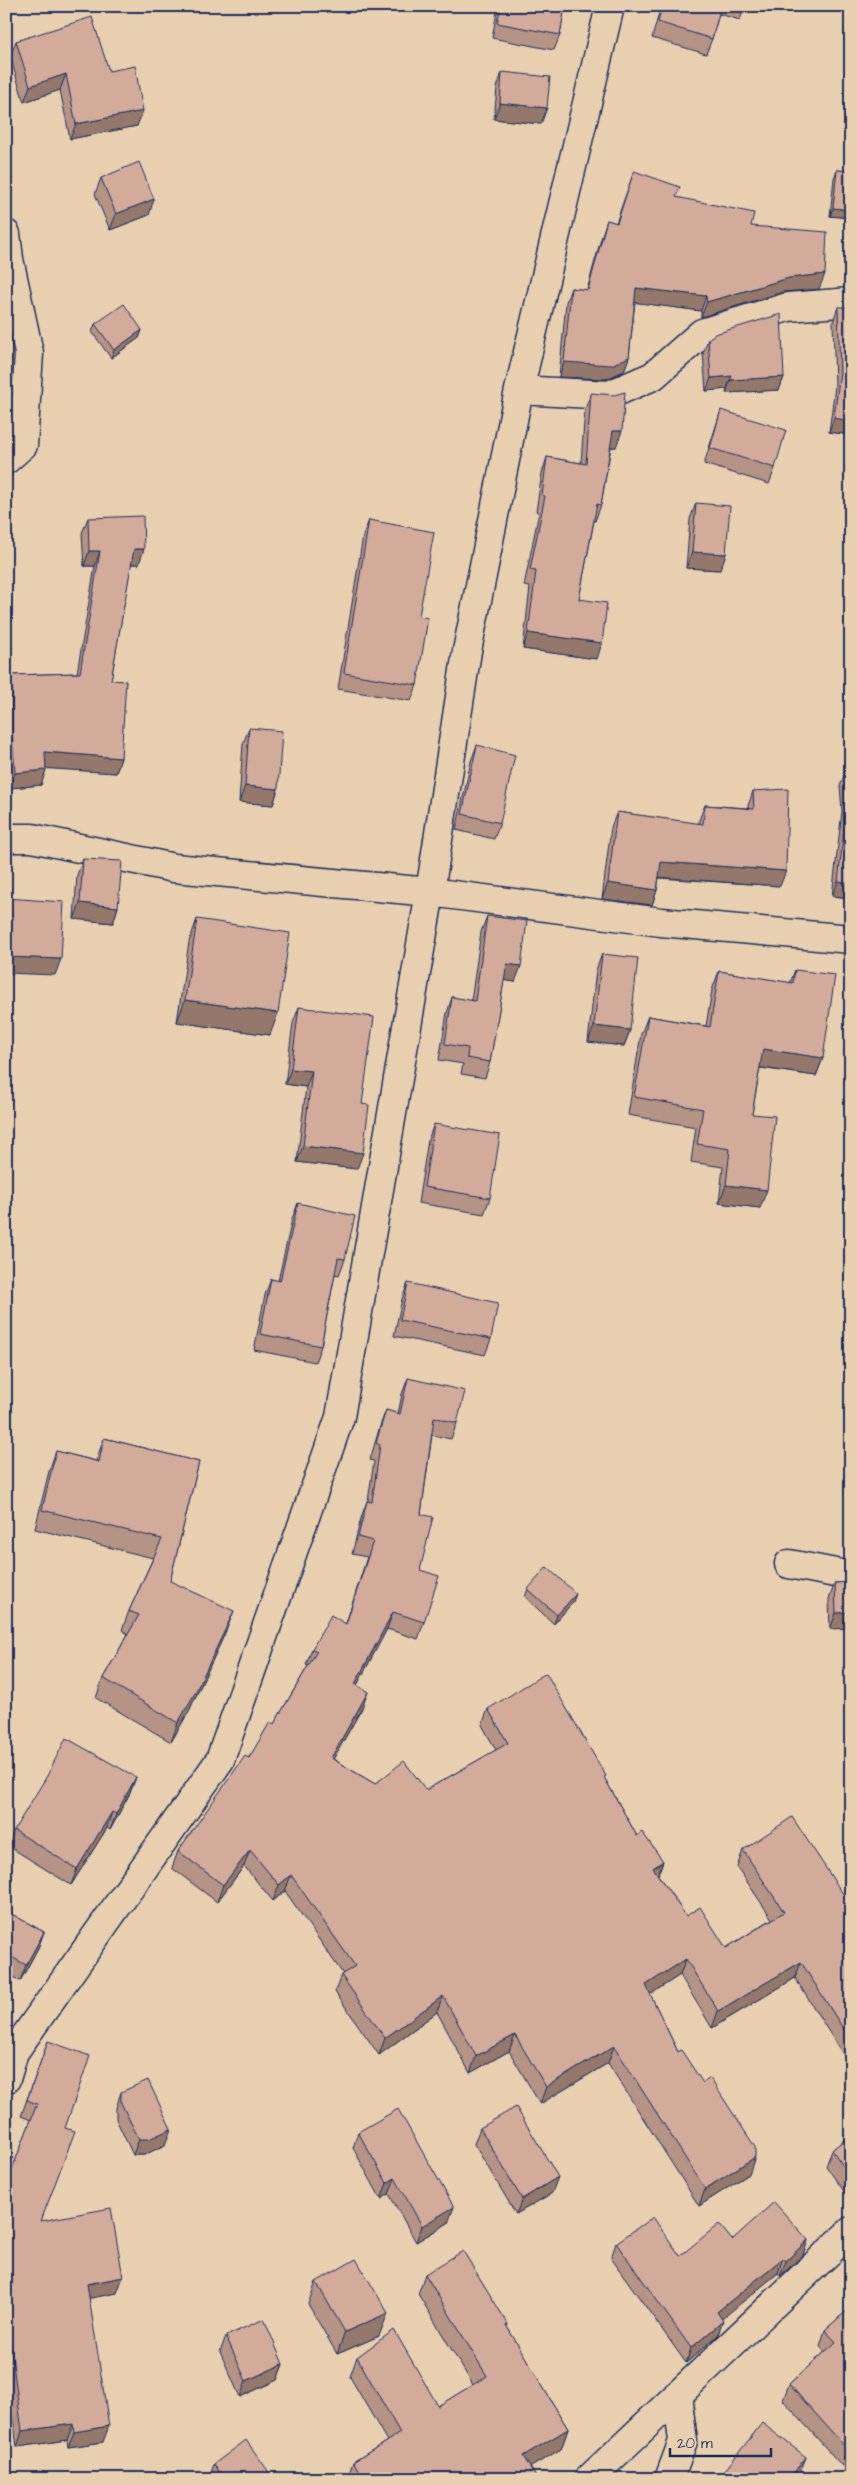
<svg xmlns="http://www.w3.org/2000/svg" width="857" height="2485" viewBox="0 0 857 2485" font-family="'Architects Daughter',sans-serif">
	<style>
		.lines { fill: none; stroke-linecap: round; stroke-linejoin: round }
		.minor-casing { stroke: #1b2f5e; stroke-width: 31 }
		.minor { stroke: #e8cfb0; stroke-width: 28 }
		.wall { fill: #b59385; stroke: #1b2f5e }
		.shaded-wall { fill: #94786c; stroke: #1b2f5e }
		.building { fill: #d3ab9b; stroke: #1b2f5e }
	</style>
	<rect width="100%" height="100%" fill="#e8cfb0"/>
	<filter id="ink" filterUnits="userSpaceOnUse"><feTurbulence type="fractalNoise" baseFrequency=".02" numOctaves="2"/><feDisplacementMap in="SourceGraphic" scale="10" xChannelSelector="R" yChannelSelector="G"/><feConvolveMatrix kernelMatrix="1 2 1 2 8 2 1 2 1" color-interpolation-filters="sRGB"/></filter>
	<g filter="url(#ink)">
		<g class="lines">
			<defs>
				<path id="minor" d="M6 234 9 259 29 353 23 445 6 460
					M519 390 609 395 653 376 702 333 788 307 851 302
					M6 838H32L174 868 430 892 661 922 851 939
					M789 1564 851 1576
					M6 2079 14 2052 220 1760 340 1417 430 892 467 651 519 390 610 6
					M589 2479 851 2231
					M669 2479 683 2441 677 2395"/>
			</defs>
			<use href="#minor" class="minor-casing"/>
			<use href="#minor" class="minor"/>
		</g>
		<path class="wall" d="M498 6H565L560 35 554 50 492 38Z
			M661 6H745L740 20 719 14 712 39 706 54 652 38Z
			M16 41 109 71 137 126 70 139 60 90 24 102 10 57Z
			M502 72 541 124 494 119 497 88Z
			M837 170 851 171V218L830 216 834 178Z
			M634 171 676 197 751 226 819 289 783 292 701 317V311L635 302 629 357 624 371 606 379 559 377 566 302 571 288 587 290 602 235 607 220 616 223Z
			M101 178 149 215 110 230 95 194Z
			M838 307 851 435 829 432 835 386 833 321Z
			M95 324 142 330 139 338 111 358 92 332Z
			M708 339 784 377 779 390 726 393 727 389 706 391 703 353Z
			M591 393 616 447H611L601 505 595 521H594L579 599 597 659 523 649 530 587 524 586 539 512 536 511 542 473 547 457 581 463 585 409Z
			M721 410 775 468 769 484 704 464 716 426Z
			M696 503 720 570 686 568 690 519Z
			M88 518 139 564H131L111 680 121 758 116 773 46 768 41 785 10 788 6 750V690L12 675 77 673 95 566H84L82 533Z
			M369 520 419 616 417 685 411 701 338 689 363 536Z
			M249 728 278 789 273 805 239 802 243 744Z
			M477 745 500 823 494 839 456 830 471 761Z
			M846 771H851V898L832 896 842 811 840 786Z
			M753 791 780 886 659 878 657 890 652 905 602 899 611 827 617 812 699 824V820L705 805 748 808V806Z
			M83 859 118 907 113 923 74 919 77 875Z
			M487 916 515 982 504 980 490 1062 485 1078 461 1074 463 1064 439 1060 447 1013 452 997 471 1001 481 932Z
			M197 919 270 1035 177 1022 189 942Z
			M602 954 630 1030 624 1046 588 1042 596 970Z
			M795 970 823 1058 816 1076 760 1068 752 1114 760 1208 719 1203 723 1167 691 1162 696 1127 628 1115 641 1034 648 1016 706 1026 712 990 719 971 790 983Z
			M299 1007 362 1104 357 1169 297 1162 306 1087 285 1084 293 1023Z
			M434 1124 490 1198 484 1214 418 1203 428 1140Z
			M298 1203 345 1259 339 1275 335 1274 321 1346 315 1362 254 1350 265 1295 271 1279 278 1281 292 1219Z
			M408 1283 491 1339 485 1355 394 1336 402 1299Z
			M408 1378 457 1423 451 1439 432 1435 421 1514 420 1570 424 1622 418 1639 387 1629 357 1685 362 1708 333 1759 375 1784 426 1790 496 1750 482 1725 488 1709 605 1779 637 1836 663 1861 658 1875 686 1916 726 1948 772 1919 737 1867 743 1850 851 1906V2067L795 1978 712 2028 680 1975 650 1994 678 2052 749 2174 699 2206 608 2063 540 2104 509 2051 470 2073 437 2012 379 2055 335 1992 341 1975 343 1974 285 1891 273 1901 244 1866 217 1902 172 1868 178 1851 274 1724 308 1666 306 1665 312 1649 346 1623 367 1557 352 1554 361 1518 367 1501H368L374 1461 370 1460 380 1426 386 1410 398 1414 402 1394Z
			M104 1438 199 1462 170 1581 226 1631 189 1711 171 1742 96 1698 103 1678 128 1634 122 1630 129 1611 153 1558 35 1529 49 1471 56 1451 96 1461Z
			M851 1582 830 1629 829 1599 835 1583Z
			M528 1589 573 1602 554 1624 525 1597Z
			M136 1777 130 1793 110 1830 107 1828 71 1885 8 1846 14 1830Z
			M6 1911 44 1932 38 1948 20 1981 6 1973Z
			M48 2041 65 2128 41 2221 117 2293 89 2298 103 2442 68 2447 67 2440 17 2447 6 2370V2185L31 2120 21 2116Z
			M121 2092 165 2145 144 2155H133L116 2119V2108Z
			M480 2128 552 2193 516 2214 474 2144Z
			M358 2132 448 2223 416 2242 389 2194 381 2199 353 2148Z
			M851 2134V2201L826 2166 832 2150Z
			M732 2240H808L803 2255 780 2276 778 2273 722 2318 718 2335 686 2363 611 2258 616 2243 680 2256Z
			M425 2274 508 2324 507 2327 568 2429 561 2449 530 2467 537 2479H347L353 2462 387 2441 350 2377 357 2357 438 2406 473 2385 418 2294Z
			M316 2282 379 2336 337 2354 308 2304Z
			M851 2307V2458L842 2466 783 2400 789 2384 825 2352 820 2346 825 2330Z
			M226 2336 283 2364 277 2380 240 2397 220 2352Z
			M214 2464 270 2479H209Z"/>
		<path class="shaded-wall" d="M66 74 60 90 24 102 30 86Z
			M500 103 547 108 541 124 494 119Z
			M143 111 137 126 70 139 76 124Z
			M154 199 149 215 110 230 116 214Z
			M833 208 851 210V218L830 216Z
			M825 274 819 289 783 292 701 317 707 302 789 278Z
			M636 288 706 296 701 311 631 302Z
			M142 330 139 338 111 358 114 350Z
			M629 357 624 371 606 379 559 377 564 362Z
			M732 376 727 389 706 391 711 378Z
			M784 377 779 390 726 393 730 380Z
			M834 418 851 421V435L829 432Z
			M613 431H622L616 447H608Z
			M134 549H144L139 564H128Z
			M89 551H100L95 566H84Z
			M692 552 726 554 720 570 686 568Z
			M528 633 602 643 597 659 523 649Z
			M45 752 121 758 116 773 39 768Z
			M46 770 41 785 10 788 15 773Z
			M245 786 278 789 273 805 239 802Z
			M661 862 786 871 780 886 655 877Z
			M838 881 851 883V898L832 896Z
			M608 883 657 890 652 905 602 899Z
			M80 903 118 907 113 923 74 919Z
			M6 957 61 959 55 975 6 973Z
			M507 964 521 966 515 982 501 980Z
			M185 1000 278 1013 270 1035 177 1022Z
			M594 1026 630 1030 624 1046 588 1042Z
			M763 1049 823 1058 816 1076 756 1067Z
			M291 1069 312 1071 306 1087 285 1084Z
			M303 1146 363 1153 357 1169 297 1162Z
			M726 1185 767 1190 760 1208 719 1203Z
			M576 1594 573 1602 554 1624 557 1615Z
			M234 1611 226 1631 189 1711 171 1742 178 1723Z
			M393 1612 387 1629 349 1700 355 1684Z
			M851 1612V1628L830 1629 836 1613Z
			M368 1692 362 1708 325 1774 331 1758Z
			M136 1777 130 1793 110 1830 116 1814Z
			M112 1812 107 1828 71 1885 77 1869Z
			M250 1850 244 1866 217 1902 223 1885Z
			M663 1861 657 1877 653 1868Z
			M291 1875 285 1891 273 1901 279 1885Z
			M851 1924V1937L847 1926Z
			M44 1932 38 1948 20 1981 26 1965Z
			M686 1959 680 1975 640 2001 646 1985Z
			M801 1962 795 1978 712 2028 718 2011Z
			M443 1996 437 2012 379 2055 385 2038Z
			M515 2035 509 2051 470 2073 476 2056Z
			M614 2046 608 2063 540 2104 546 2087Z
			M171 2129 165 2145 144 2155H133L139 2139Z
			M755 2157 749 2174 699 2206 705 2189Z
			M558 2177 552 2193 516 2214 522 2199Z
			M395 2178 389 2194 381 2199 387 2183Z
			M454 2207 448 2223 416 2242 422 2226Z
			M808 2240 803 2255 780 2276 786 2261Z
			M783 2258 778 2273 712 2327 717 2312Z
			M123 2277 117 2293 81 2300 87 2284Z
			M388 2313 379 2336 337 2354 345 2332Z
			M723 2321 718 2335 686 2363 691 2348Z
			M283 2364 277 2380 240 2397 246 2381Z
			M73 2424 67 2440 17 2447 22 2431Z
			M109 2426 103 2442 68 2447 74 2432Z
			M568 2429 561 2449 516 2476 523 2456Z
			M851 2447V2458L842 2466 848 2450Z
			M806 2457 800 2473 795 2479H789Z"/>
		<path class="building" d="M501 6H565L560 35 497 23Z
			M662 6H721L712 39 658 22Z
			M92 17 109 71 135 66 143 111 76 124 66 74 30 86 16 41Z
			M502 72 550 77 547 108 500 103Z
			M139 162 154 199 116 214 101 178Z
			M837 170 851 171V210L833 208Z
			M634 171 680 187 676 197 754 213 751 226 827 232 825 274 789 278 707 302 706 296 636 288 629 357 611 365 564 362 571 288 588 290 607 220 617 223Z
			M124 304 142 330 114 350 95 324Z
			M838 307H851V421L834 418 840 372Z
			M781 314 784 377 730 380 732 376 711 378 708 339 715 334Z
			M625 392 622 431H613L601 505 597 504 579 599 607 603 602 643 528 633 536 571 530 570 545 496 542 495 547 457 586 464 591 393 614 395Z
			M721 410 786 430 775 468 710 448Z
			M696 503 730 506 726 554 692 552Z
			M143 516 144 549H134L111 680 126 681 121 758 45 752 46 770 15 773 12 735V675L80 673 100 551H89L88 518Z
			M369 520 434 532 419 616 428 618 417 685 344 673Z
			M249 728 282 731 278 789 245 786Z
			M477 745 515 755 500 823 462 814Z
			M846 771H851V883L838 881 848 796Z
			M788 789 786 871 661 862 657 890 608 883 617 812 703 824 705 805 754 809 753 791Z
			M83 859 122 861 118 907 80 903Z
			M6 898 64 902 61 959 6 957Z
			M487 916 527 921 521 966 507 964 490 1062 467 1058 468 1048 445 1044 452 997 475 1001Z
			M197 919 290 933 278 1013 185 1000Z
			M602 954 638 958 630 1030 594 1026Z
			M795 970 835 975 823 1058 763 1049 752 1114 775 1116 767 1190 726 1185 730 1149 697 1144 703 1109 634 1097 648 1016 710 1027 719 971 793 983Z
			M299 1007 374 1017 362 1104 369 1105 363 1153 303 1146 312 1071 291 1069Z
			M434 1124 500 1135 490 1198 424 1187Z
			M298 1203 355 1216 345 1259 338 1258 321 1346 260 1334 271 1279 280 1281Z
			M408 1283 498 1303 491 1339 400 1320Z
			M408 1378 465 1391 457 1423 434 1417 421 1514 433 1517 420 1570 439 1576 424 1622 393 1612 355 1684 368 1692 331 1758 375 1784 404 1761 426 1790 508 1743 488 1709 546 1673 606 1776 604 1777 637 1836 642 1832 663 1861 653 1868 686 1916 700 1907 726 1948 784 1912 743 1850 792 1817 851 1906V1924L847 1926 851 1932V2041L801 1962 718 2011 686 1959 646 1985 678 2052 681 2050 703 2083 710 2078 755 2147V2157L705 2189 614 2046 546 2087 515 2035 476 2056 443 1996 385 2038 341 1975 355 1966 291 1875 279 1885 250 1850 223 1885 178 1851 245 1756 249 1758 270 1722 274 1724 317 1651 312 1649 331 1615 346 1624 373 1541 358 1537 367 1501 372 1502 380 1445 376 1443 386 1410 400 1414Z
			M104 1438 199 1462 170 1581 234 1611 196 1691 178 1723 103 1678 139 1615 129 1611 162 1539 42 1510 56 1451 99 1462Z
			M547 1567 576 1594 557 1615 528 1589Z
			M851 1582V1612L836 1613 835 1583Z
			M66 1738 136 1777 116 1814 112 1812 77 1869 14 1830 47 1776Z
			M6 1911 44 1932 26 1965 6 1954Z
			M48 2041 90 2056 65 2128 75 2131 41 2221 111 2208 123 2277 87 2284 109 2426 74 2432 73 2424 22 2431 6 2311V2185L37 2104 27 2100Z
			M148 2080 171 2129 149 2139H139L121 2103V2092Z
			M516 2107 558 2177 522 2199 480 2128Z
			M398 2109 454 2207 422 2226 395 2178 387 2183 358 2132Z
			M851 2134V2177L832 2150Z
			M774 2202 808 2240 786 2261 783 2258 717 2312 723 2321 691 2348 616 2243 653 2217 680 2256 719 2224 732 2240Z
			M463 2251 508 2324 506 2325 568 2429 523 2456 537 2479H363L353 2462 400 2433 357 2357 394 2330 438 2406 487 2376 425 2274Z
			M356 2259 388 2313 345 2332 316 2282Z
			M851 2307V2447L848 2450 789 2384 836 2342 825 2330Z
			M264 2319 283 2364 246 2381 226 2336Z
			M762 2423 806 2457 789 2479H721L722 2474Z
			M246 2440 271 2475 267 2479H225L214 2464Z"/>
	</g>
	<rect width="857" height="2485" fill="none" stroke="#e8cfb0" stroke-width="25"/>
	<rect x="12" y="12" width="832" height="2460" fill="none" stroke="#1b2f5e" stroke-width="2" filter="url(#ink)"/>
	<path d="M670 2448v8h101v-8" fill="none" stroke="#1b2f5e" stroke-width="2.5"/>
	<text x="677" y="2448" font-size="15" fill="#1b2f5e" stroke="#e8cfb0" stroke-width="4" paint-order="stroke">20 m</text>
</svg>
